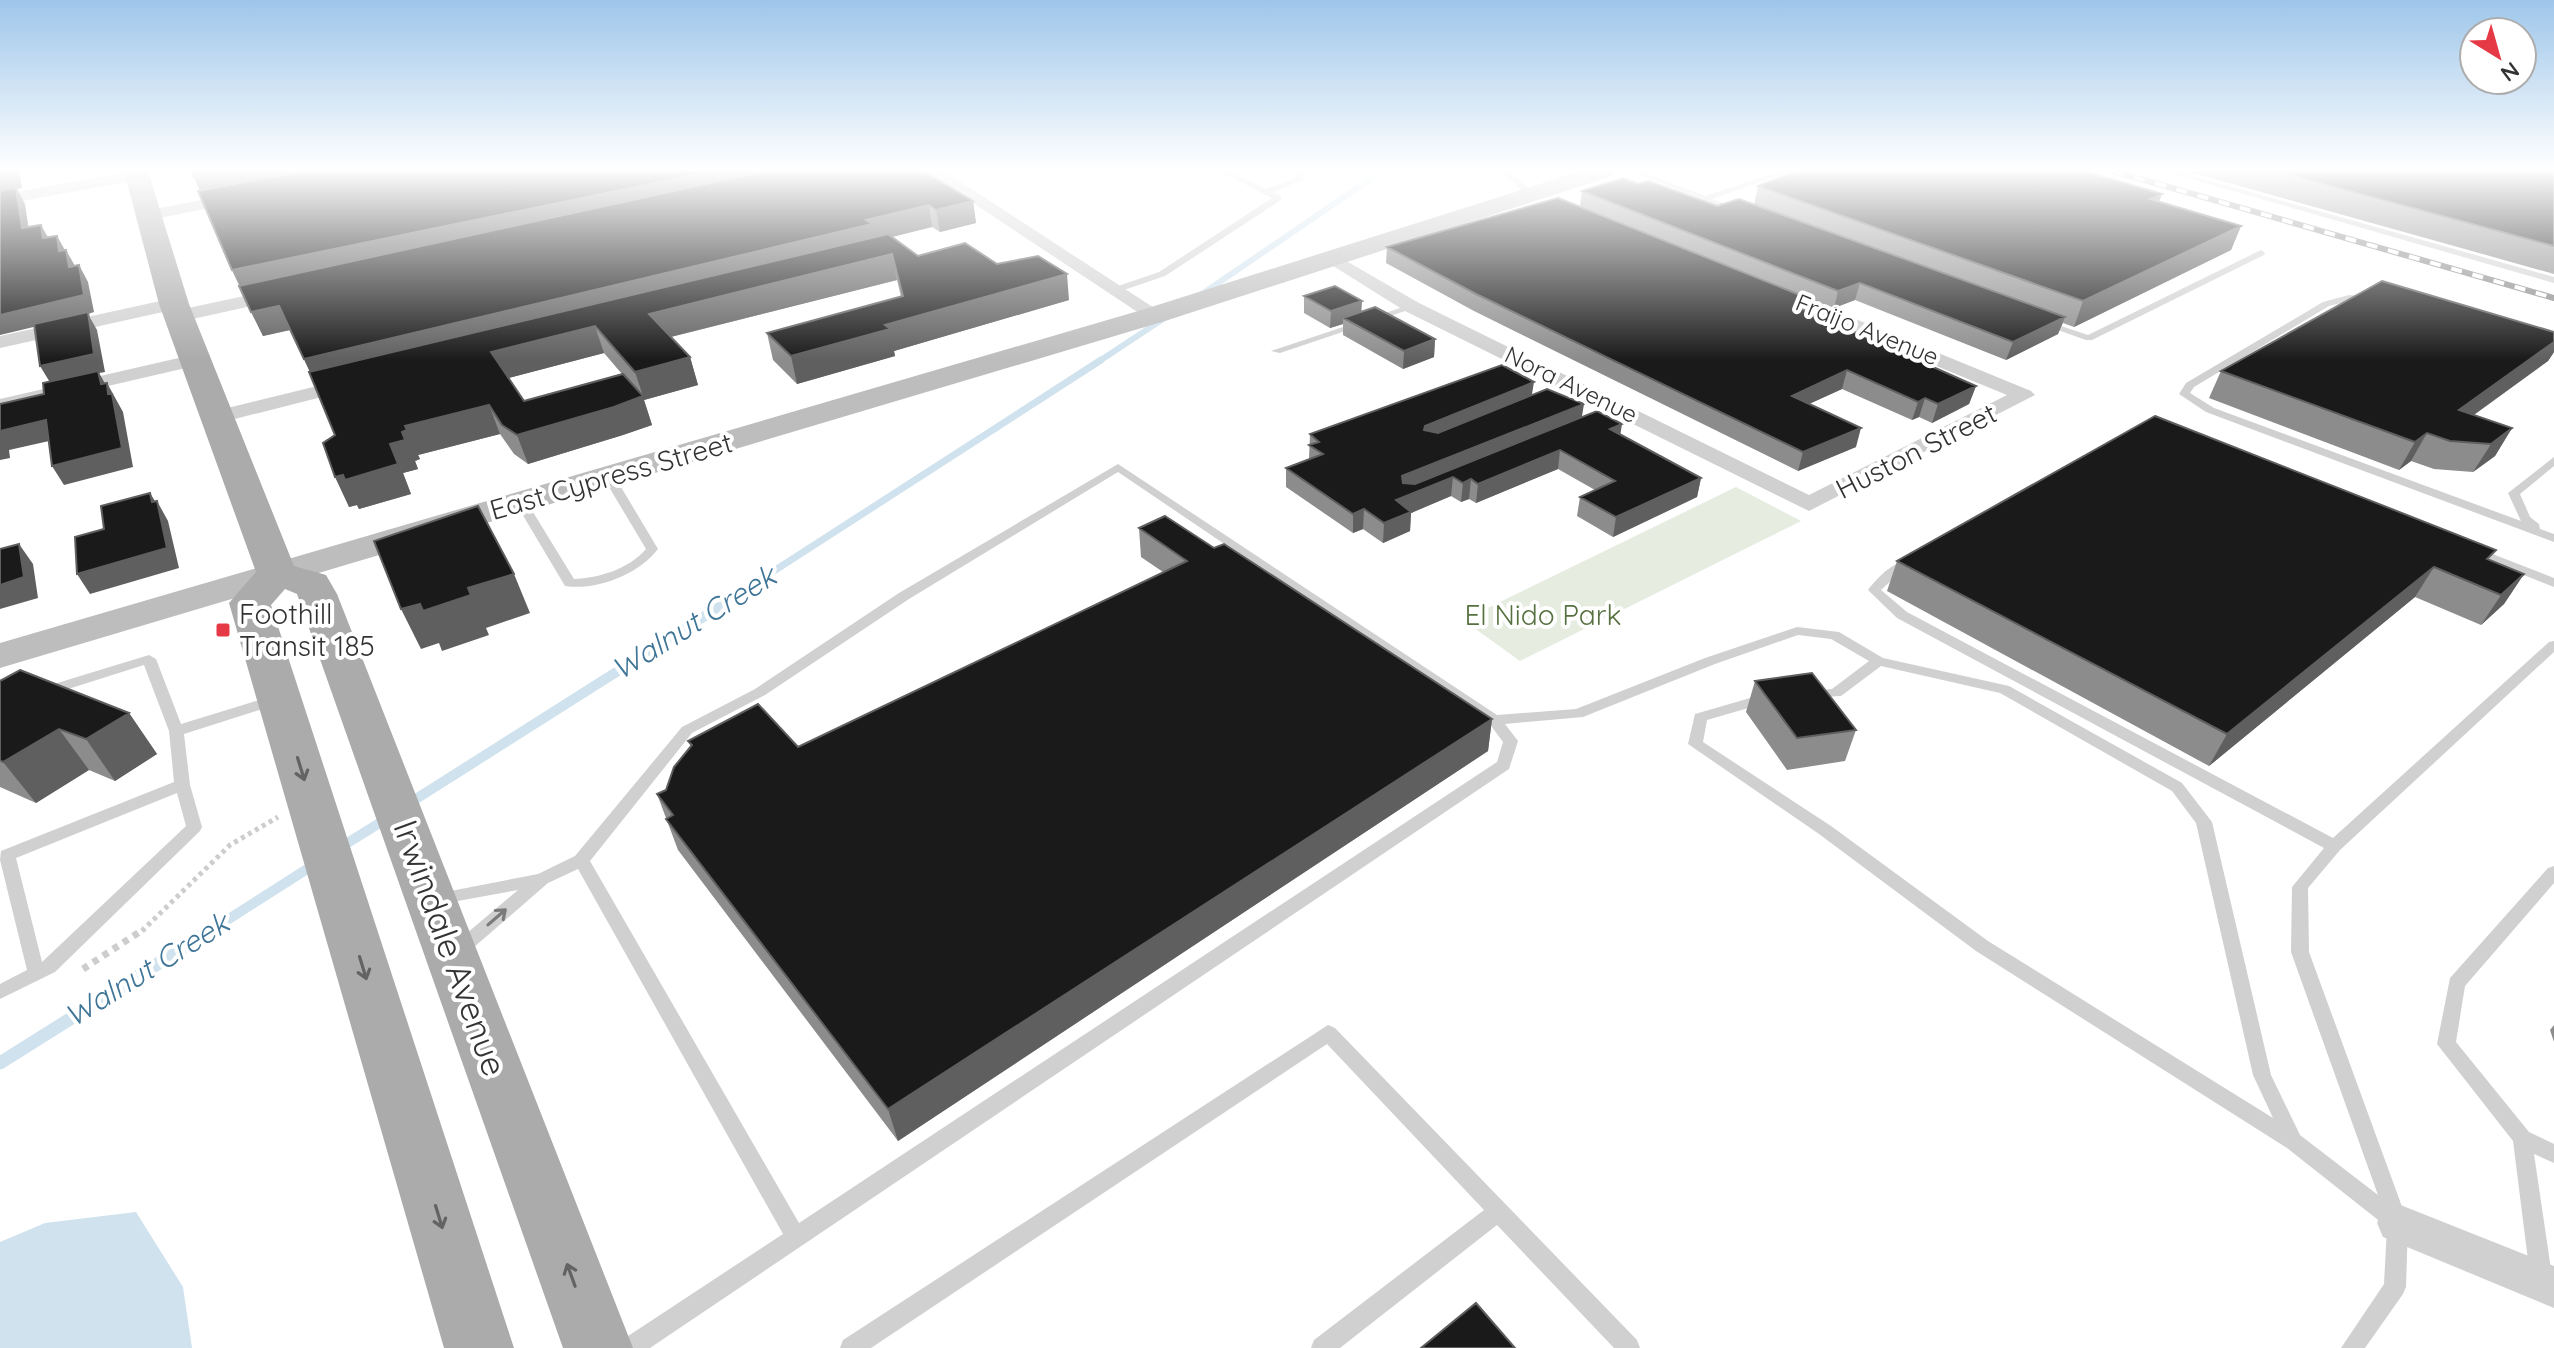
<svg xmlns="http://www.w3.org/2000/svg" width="2554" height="1348" viewBox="0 0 2554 1348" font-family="Quicksand,sans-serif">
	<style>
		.green { fill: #e6ecdf }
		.water { fill: #cfe2ee }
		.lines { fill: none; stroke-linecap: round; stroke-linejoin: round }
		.stream-far3 { stroke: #cfe2ee; stroke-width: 6 }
		.stream-far2 { stroke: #cfe2ee; stroke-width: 7 }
		.stream-far1 { stroke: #cfe2ee; stroke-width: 10 }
		.stream { stroke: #cfe2ee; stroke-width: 13 }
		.path-far1 { stroke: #cdcdcd; stroke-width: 5; stroke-dasharray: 4 4; stroke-linecap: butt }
		.path { stroke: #cdcdcd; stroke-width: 7; stroke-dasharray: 6 6; stroke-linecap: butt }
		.lane { fill: #d0d0d0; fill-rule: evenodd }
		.street { fill: #d0d0d0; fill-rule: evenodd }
		.secondary { fill: #bdbdbd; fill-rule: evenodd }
		.primary { fill: #ababab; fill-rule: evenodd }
		.rail-casing { stroke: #888; stroke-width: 6 }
		.rail { stroke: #fff; stroke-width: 4; stroke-dasharray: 11; stroke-linecap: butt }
		.wall { fill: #8c8c8c; fill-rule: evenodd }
		.shaded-wall { fill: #5f5f5f }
		.building { fill: #1a1a1a; stroke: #5f5f5f; stroke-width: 2 }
		.oneway { stroke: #636363 }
		.oneway2 { stroke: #7a7a7a }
		.poi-dot { fill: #e63946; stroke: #fff; stroke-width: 3 }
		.labels { text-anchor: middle; stroke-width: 8; stroke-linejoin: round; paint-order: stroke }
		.far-street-label { font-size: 24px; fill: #333; stroke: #fff }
		.street-label { font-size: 28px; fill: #333; stroke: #fff }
		.poi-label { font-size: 28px; fill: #333; stroke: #fff; text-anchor: start }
		.park-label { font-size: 28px; fill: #56703f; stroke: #fff }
		.water-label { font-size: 30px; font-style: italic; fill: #3f7597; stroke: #fff }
		.near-street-label { font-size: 34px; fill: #333; stroke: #fff }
	</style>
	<rect width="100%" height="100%" fill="#fff"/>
	<path class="green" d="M1736 487 1801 521 1520 661 1463 620Z"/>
	<path class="water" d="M136 1212 183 1287 192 1348H0V1242L45 1223Z"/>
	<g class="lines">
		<path class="stream-far3" d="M1202 294 1382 171
			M1098 362 1166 317"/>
		<path class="stream-far2" d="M715 609 1101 360"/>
		<path class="stream-far1" d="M408 804 719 607
			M341 847 386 819
			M210 931 315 864"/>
		<path class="stream" d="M0 1063 213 929"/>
		<path class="path-far1" d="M142 931 230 845 278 817"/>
		<path class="path" d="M83 969 144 929"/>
		<path class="lane" d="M1219 171H1230L1266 189 1295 179 1294 171H1302L1303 180 1273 192 1281 196V200L1165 276 1121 291H1115V287L1159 272 1272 198Z
			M1497 171C1514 171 1523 182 1533 194L1526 196 1512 181Z
			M1630 171H1641L1705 196 1780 171H1792L1712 199 1741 210 1742 212 1738 214Z
			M2163 171H2176L2554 277V283Z
			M2261 250 2265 253 2264 255 2092 340H2086L2038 323 2043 320 2088 335Z
			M2349 295 2369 296 2374 299 2369 302 2349 301 2329 306 2194 387 2190 393 2214 408 2521 521 2508 493 2554 457V466L2520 494 2530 517 2539 524 2540 529 2554 534V542L2206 412 2179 394 2186 383 2323 302Z
			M1409 305 1417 307 1280 353 1271 351Z
			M1118 464 1497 715 1576 709 1705 658 1797 627 1839 632 1883 658 2009 686 2182 783 2212 822 2271 1075 2300 1135 2378 1195 2291 952 2292 887 2324 848 1897 618 1868 590C1878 577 1895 559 1912 560L1914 563 1912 566 1895 577 1881 590 1907 612 2333 838 2549 642 2554 641V652L2340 850 2308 888 2309 952 2408 1223 2406 1287 2403 1294 2365 1348H2341L2384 1284 2387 1227 2287 1148 1976 951 1819 834 1688 744 1695 714 1764 694 1769 696 1771 699 1769 702 1707 720 1703 742 1831 826 1988 941 2273 1118 2253 1075 2196 823 2172 791 2000 693 1881 666 1841 696 1804 698 1802 695 1804 692 1832 689 1869 661 1831 639 1798 635 1715 664 1583 717 1505 724 1518 741 1509 769 650 1348H619L622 1340 783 1234 578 869 548 883 466 954 460 956 454 954 451 949 454 944 518 890 436 905 430 903 428 899 430 895 538 874 575 856 682 727 755 689 899 593ZM1118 472 1489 723 1503 742 1497 762 799 1223 590 861 692 733 765 695 909 599Z
			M609 474 615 477 658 549C639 574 597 591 565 586L515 502 521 498 525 499 574 579C599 578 629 569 646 549L603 477Z
			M2477 548 2554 578V587L2473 555 2471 552 2473 549Z
			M149 655 156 659 181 724 276 695 283 700 281 703 184 734 190 785 202 827 200 831 55 972 0 999V984L27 970 0 860 1 851 174 782 169 731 144 665 46 696 39 691 41 688ZM177 793 186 826 42 962 16 858Z
			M2554 866V883L2465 986 2456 1042 2529 1132 2554 1144V1163L2534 1154 2552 1276 2549 1283 2541 1286 2533 1283 2530 1276 2513 1141 2437 1044 2450 978 2548 868Z
			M1328 1025 1335 1028 1637 1340 1640 1348H1614L1497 1225 1340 1348H1311L1314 1340 1484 1210 1327 1044 871 1348H840L843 1340Z"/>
		<path class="street" d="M132 171 145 175 137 180 0 205V195Z
			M925 171H944L1165 315 1155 321 1148 319Z
			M238 193 244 195V201L149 220 141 215 149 210Z
			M1336 255 1419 303 1809 495 2007 395 1771 298V290H1785L2031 391 2035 395 1809 511 1405 311 1330 264V256Z
			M281 288 288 290V298L179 322 169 316 179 310Z
			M174 298 181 300V308L0 348V336Z
			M196 354 206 360 203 364 0 411V399Z
			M354 377 364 383 361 387 219 423 208 417 211 412Z
			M2398 1204 2554 1266V1308L2383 1237 2377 1223 2383 1209Z"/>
		<path class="secondary" d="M1581 171H1615L1612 176 1165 321 0 668V643L1145 309Z"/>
		<path class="primary" d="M124 171H148L189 304 294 566 326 575 337 594 633 1348H563L297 594 285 589 271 605 514 1348H444L229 603 256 572 159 304Z"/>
		<defs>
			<path id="rail" d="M2113 171 2554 298"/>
		</defs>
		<use href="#rail" class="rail-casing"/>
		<use href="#rail" class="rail"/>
	</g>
	<path class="wall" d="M2186 171H2554V274Z
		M1638 184 1717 206 1754 205 1758 186 2159 202 2241 226 2231 250 2074 327 2063 323 2058 334 2006 360 1855 300 1834 308 1815 301 1811 314 1976 386 1969 404 1932 423 1919 417 1912 420 1842 389 1809 404 1856 447 1798 471 1474 311 1386 263 1387 247 1791 291 1580 206 1582 191Z
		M973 201 976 223 940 232 932 227 892 236 918 256 997 264 1069 300 894 351 895 356 797 384 773 360 767 333 901 297 897 280 671 337 690 357 698 385 644 400 652 425 623 435 528 464 514 454 500 434 418 455 420 459 415 461 418 469 403 473 411 494 359 509 357 505 349 507 335 435 310 372 290 330 263 336 232 270ZM604 353 622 374 524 401 508 378Z
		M1304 296 1362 312 1435 339 1434 357 1403 369 1343 335V324L1330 328 1304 313Z
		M2554 332V352L2548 361 2474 415 2512 428 2495 456 2473 472 2434 469 2411 461 2399 470 2209 398 2221 371Z
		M1532 395 1620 434 1701 478 1697 497 1613 537 1577 516 1580 497 1595 490 1558 469 1476 503 1469 499 1461 502 1451 496 1411 513 1410 531 1383 543 1363 529 1353 533 1286 487V468L1309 459 1310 434Z
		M1139 528 1214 548 1492 719 1488 751 898 1141 678 850 657 794 666 790 691 747 688 741 798 747 1163 572 1141 557Z
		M2490 560 2524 574 2504 604 2481 625 2415 597 2209 766 1887 591 1897 561Z
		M0 681 129 713 157 754 115 781 89 770 36 803 0 787Z
		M1755 681 1856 730 1845 761 1787 770 1746 712Z
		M2554 1025V1042L2550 1030Z"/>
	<path class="shaded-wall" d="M13 171H19L22 188 17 189 25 204 31 244 0 193V176Z
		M219 171H338L203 197 193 176Z
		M713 171H815L243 293 232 270Z
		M2162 194 2153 217 2150 199Z
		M973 201 976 223 940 232 936 210Z
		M929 205 932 227 315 383 304 359Z
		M41 225 50 241 43 238Z
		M2241 226 2231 250 2074 327 2083 301Z
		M57 236 66 252 59 251Z
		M66 250 75 266 69 267Z
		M892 254 897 280 658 340 649 314Z
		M79 265 88 282 94 312 88 314 97 330 105 372 99 373 107 387V383L123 412 133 467 64 485 52 466 51 384 40 366 88 314 0 335V315Z
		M1067 274 1069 300 894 351 895 356 797 384 791 356 885 325Z
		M1860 283 1855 300 1834 308 1838 291Z
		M1362 301 1361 318H1343V324L1330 328 1331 311Z
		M1815 301 1810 318 1798 307Z
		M279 306 290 330 263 336 251 312Z
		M2065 317 2058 334 2006 360 2013 342Z
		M595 326 604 353 501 380 491 352Z
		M1435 339 1434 357 1403 369 1404 351Z
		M2554 342V352L2548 361 2443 437 2459 410Z
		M690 357 698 385 644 400 652 425 623 435 528 464 517 435 643 396 635 372Z
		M1847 370 1842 389 1787 414 1792 396Z
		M1534 382 1531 400 1423 449 1425 426Z
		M1976 386 1969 404 1932 423 1938 404Z
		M1925 398 1919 417 1912 420 1918 402Z
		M1584 404 1581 422 1401 495 1402 476Z
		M489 405 500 434 418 455 420 459 415 461 418 469 403 473 411 494 359 509 357 505 349 507 335 477 390 444 405 426Z
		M46 420 58 439 9 450 10 458 0 460V431Z
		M1622 424 1619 443 1610 429Z
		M1861 428 1856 447 1798 471 1803 452Z
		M2512 428 2495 456 2473 472 2491 444Z
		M2427 433 2411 461 2399 470 2415 442Z
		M1560 450 1558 469 1476 503 1478 484Z
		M1453 477 1451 496 1411 513 1410 531 1383 543 1384 523 1396 500Z
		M1701 478 1697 497 1613 537 1616 517Z
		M1471 479 1469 499 1461 502 1463 483Z
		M150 493 158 506 157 501 168 521 179 568 90 594 77 574 152 502Z
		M1364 509 1363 529 1353 533V514Z
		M19 544 33 564 38 598 0 609V585Z
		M2434 567 2415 597 2209 766 2227 734Z
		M514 574 530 613 486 628 489 635 442 651 439 643 421 649 401 609Z
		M2524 574 2504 604 2481 625 2501 595Z
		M129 713 157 754 115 781 86 739Z
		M1492 719 1488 751 898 1141 888 1109Z
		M59 729 89 770 36 803 3 762Z"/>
	<path class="building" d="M0 171H13L14 173 0 176Z
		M194 171H219L193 176 192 173Z
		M304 171H713L232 270 198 191Z
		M765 171H923L973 201 936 210 929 205 866 220 872 224 304 359 279 306 251 312 239 286Z
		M1798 171H2084L2162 194 2150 199 2241 226 2083 301 1758 186Z
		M2276 171H2554V246Z
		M1623 178 1638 184 1648 181 1717 206 1739 199 2065 317 2013 342 1860 283 1838 291 1582 191Z
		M16 188 22 228 41 225 43 238 57 236 59 251 66 250 69 267 79 265 84 295 0 315V191Z
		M1558 198 1815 301 1798 307 1976 386 1938 404 1925 398 1918 402 1847 370 1792 396 1861 428 1803 452 1476 294 1387 247Z
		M888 234 918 256 965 243 997 264 1038 256 1067 274 885 325 890 329 791 356 767 333 903 296 892 254 649 314 690 357 635 372 595 326 491 352 524 401 623 374 643 396 614 407 517 435 502 425 489 405 405 426 407 430 402 432 405 440 390 444 398 464 345 480 343 475 335 477 323 443 335 435 309 372Z
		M2382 281 2554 332V342L2459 410 2512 428 2491 444 2450 441 2427 433 2415 442 2221 371Z
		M1335 286 1362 301 1331 311 1304 296Z
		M1375 307 1435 339 1404 351 1343 318Z
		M88 312 94 354 40 366 34 324Z
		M1502 365 1534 382 1425 426 1424 430 1438 433 1547 389 1584 404 1402 476 1403 483 1415 484 1597 411 1622 424 1610 429 1701 478 1616 517 1580 497 1615 481 1560 450 1478 484 1471 479 1463 483 1453 477 1396 500 1411 512 1384 523 1364 509 1353 514 1286 468 1323 454 1309 445 1319 442 1310 434Z
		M98 371 101 384 107 383 108 394H112L122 448 52 466 46 420 0 431V404L44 394 43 383Z
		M2155 416 2496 550 2487 559 2524 574 2501 595 2434 567 2227 734 1897 561Z
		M150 493 152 502 157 501 167 548 77 574 75 537 104 529 101 506Z
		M478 506 514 574 468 588 471 595 423 611 420 604 401 609 374 541Z
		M1165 516 1214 548 1224 544 1492 719 888 1109 666 819 673 815 657 794 666 790 674 767 692 745 688 741 758 704 798 747 1187 561 1139 528Z
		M19 544 24 577 0 585V549Z
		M20 670 129 713 86 739 59 729 3 762 0 760V681Z
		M1812 673 1856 730 1797 738 1755 681Z
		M1476 1303 1515 1348H1421Z"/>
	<defs><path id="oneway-shaft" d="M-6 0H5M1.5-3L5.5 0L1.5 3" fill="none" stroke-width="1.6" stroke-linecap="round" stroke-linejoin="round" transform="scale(2)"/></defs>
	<g class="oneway">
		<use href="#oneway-shaft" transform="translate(301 769) rotate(73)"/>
		<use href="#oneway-shaft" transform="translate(363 968) rotate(73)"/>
		<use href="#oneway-shaft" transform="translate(439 1217) rotate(73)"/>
		<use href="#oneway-shaft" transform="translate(571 1275) rotate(-110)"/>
	</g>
	<use class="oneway2" href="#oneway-shaft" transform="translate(497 917) rotate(-41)"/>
	<linearGradient id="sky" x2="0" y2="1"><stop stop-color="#9ec6ea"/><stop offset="0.47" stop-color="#fff"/><stop offset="1" stop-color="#fff" stop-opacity="0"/></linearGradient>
	<rect width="2554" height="360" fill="url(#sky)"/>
	<rect class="poi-dot" x="215" y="622" width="16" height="16" rx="4"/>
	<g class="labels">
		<g class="far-street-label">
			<text transform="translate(1867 330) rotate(22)" y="8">Fraijo Avenue</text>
			<text transform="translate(1571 385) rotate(26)" y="8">Nora Avenue</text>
		</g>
		<g class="street-label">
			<text transform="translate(1916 451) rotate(-27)" y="10">Huston Street</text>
			<text transform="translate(611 476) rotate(-16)" y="10">East Cypress Street</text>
		</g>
		<g class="poi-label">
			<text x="239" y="624">Foothill<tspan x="239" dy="32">Transit 185</tspan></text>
		</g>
		<g class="park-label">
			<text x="1543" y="625">El Nido Park</text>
		</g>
		<g class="water-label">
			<text transform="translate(694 623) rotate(-32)" y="10">Walnut Creek</text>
			<text transform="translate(147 970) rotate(-32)" y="10">Walnut Creek</text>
		</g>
		<g class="near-street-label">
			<text transform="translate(450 948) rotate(70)" y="12">Irwindale Avenue</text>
		</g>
	</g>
	<g transform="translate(2498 56) rotate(143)"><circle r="38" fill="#ffffff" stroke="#adadad" stroke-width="2"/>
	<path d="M0-6L14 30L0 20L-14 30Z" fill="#e63946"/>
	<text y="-12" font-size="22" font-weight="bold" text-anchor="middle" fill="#333333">N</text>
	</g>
</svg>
